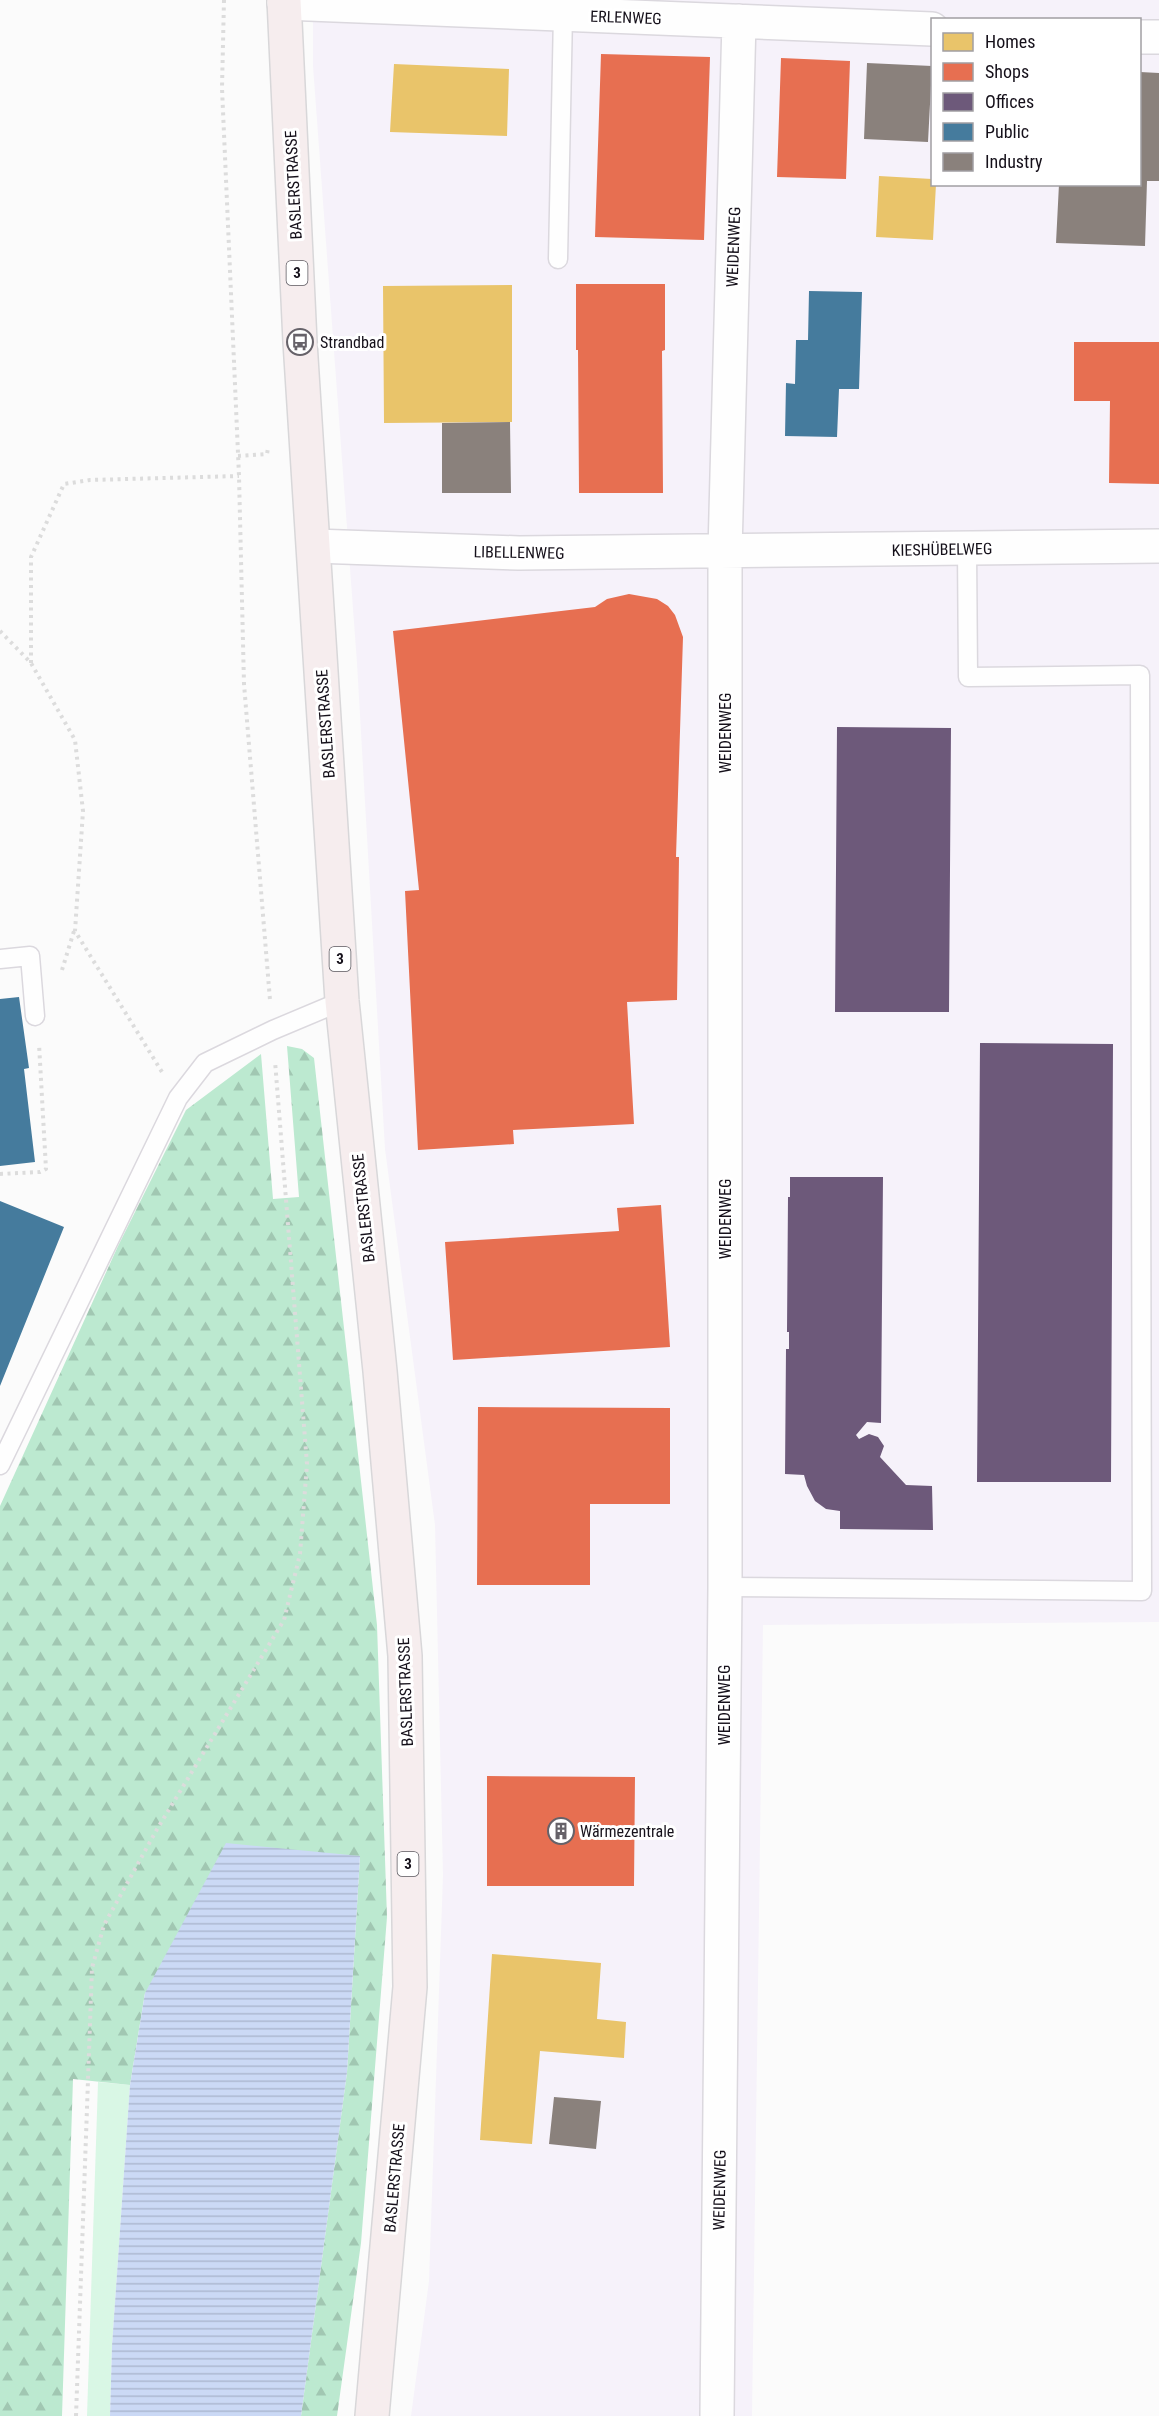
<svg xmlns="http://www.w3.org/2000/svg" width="1159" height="2416" viewBox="0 0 1159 2416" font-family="'Roboto Condensed',sans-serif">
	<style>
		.built { fill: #f6f2fa; fill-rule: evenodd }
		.green { fill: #d9f7e5 }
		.forest { fill: url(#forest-firs) }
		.water { fill: url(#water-rules) }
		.homes { fill: #e9c46a }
		.shops { fill: #e76f51 }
		.offices { fill: #6d597a }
		.public { fill: #457b9d }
		.industry { fill: #8a817c }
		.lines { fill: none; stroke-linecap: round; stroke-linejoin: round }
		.service-casing { stroke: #dbd8de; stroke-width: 21 }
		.minor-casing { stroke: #dbd8de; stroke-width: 36 }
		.primary-casing { stroke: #d8d7d9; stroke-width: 36 }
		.path { stroke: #dcdcdc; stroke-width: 4; stroke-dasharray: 3 4.5; stroke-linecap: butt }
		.service { stroke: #fefefe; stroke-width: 18 }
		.minor { stroke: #fefefe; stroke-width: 33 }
		.primary { stroke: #f6edee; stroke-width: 33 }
		.labels { text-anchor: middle; stroke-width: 6; stroke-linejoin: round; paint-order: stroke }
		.shield { fill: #fff; stroke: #5b585f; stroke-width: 1.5 }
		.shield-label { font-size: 15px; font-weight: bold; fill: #15101a }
		.street-label { font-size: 16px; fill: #15101a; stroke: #fff }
		.poi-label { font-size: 16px; fill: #15101a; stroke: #fff; text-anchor: start }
	</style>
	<defs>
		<pattern id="forest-firs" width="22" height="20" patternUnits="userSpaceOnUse" patternTransform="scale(1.5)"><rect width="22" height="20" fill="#bce9d0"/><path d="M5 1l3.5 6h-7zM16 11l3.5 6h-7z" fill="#a1c7b2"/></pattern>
		<pattern id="water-rules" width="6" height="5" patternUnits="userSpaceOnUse" patternTransform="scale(1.5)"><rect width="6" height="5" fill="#cbd9f5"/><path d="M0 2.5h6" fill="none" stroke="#adb9d1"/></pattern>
	</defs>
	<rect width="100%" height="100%" fill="#fbfbfb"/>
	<path class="built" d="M313 0H1159V1622L763 1625 752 2416H411L429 2281 443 1875 435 1525 385 1149 357 663 313 66ZM932 20H1140V184H932Z"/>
	<path class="green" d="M98 2082 130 2085 112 2346 110 2416H87Z"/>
	<path class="forest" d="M287 1046 302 1049 314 1058 377 1625 387 1917 361 2243 337 2416H301L347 2072 360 1856 145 1993 130 2085 73 2079 62 2416H0V1506L118 1246 186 1110 261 1054 273 1199 299 1197Z"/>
	<path class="water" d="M226 1843 360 1856 347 2072 301 2416H110L112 2346 130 2085 145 1993Z"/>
	<path class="homes" d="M394 64 509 69 507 136 390 132Z
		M879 176 932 179V184H936L933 240 876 237Z
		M512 285V422L384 423 383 286Z
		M492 1954 601 1963 597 2019 626 2022 624 2058 540 2051 532 2144 480 2140Z"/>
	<path class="shops" d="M601 54 710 57 704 240 595 237Z
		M781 58 850 61 846 179 777 177Z
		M576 284H665V350L662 351 663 493H579L578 350H576Z
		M1074 342H1159V484L1109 483 1110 401H1074Z
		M629 594 657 599 668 606 675 615 683 637 676 857H679L677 1000 627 1002 634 1124 513 1130 514 1144 418 1150 405 891 419 890 393 631 595 607 607 599Z
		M661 1205 670 1347 453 1360 445 1242 619 1231 617 1208Z
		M478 1407 670 1408V1504H590V1585H477Z
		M487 1776 635 1777 634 1886H487Z"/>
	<path class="offices" d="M837 727 951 728 949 1012H835Z
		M980 1043 1113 1044 1111 1482H977Z
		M790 1177H883L881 1423 867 1422 856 1435 859 1439 869 1434 878 1437 884 1446 880 1457 906 1485 932 1486 933 1530 840 1529V1511L826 1509 815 1501 807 1486 804 1475 785 1474 786 1349H789V1332H787L788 1197H790Z"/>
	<path class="public" d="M809 291 862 292 859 389H839L837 437 785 436 786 383 795 384 796 340H808Z
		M19 997 29 1068 24 1069 35 1162 0 1166V999Z
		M0 1201 64 1227 0 1386Z"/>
	<path class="industry" d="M867 63 932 66 928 142 864 139Z
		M1140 72 1159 73V181H1147L1145 246 1056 243 1059 184H1140Z
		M510 422 511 493H442V423Z
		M554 2097 601 2101 596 2149 549 2144Z"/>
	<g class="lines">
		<defs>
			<path id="service" d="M558 259 563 14
				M0 959 30 956 35 1016
				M0 1465 178 1098 205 1063 273 1030 342 1001
				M725 1587 1142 1591 1140 675 968 677 967 549"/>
			<path id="minor" d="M284 3 932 29
				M1140 37H1159
				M314 546 519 553 1159 546
				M717 2416 725 1587V551L739 21"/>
			<path id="primary" d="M284 0 300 342 342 1001 380 1371 405 1656 410 1987 372 2416"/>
		</defs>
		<use href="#service" class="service-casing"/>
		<use href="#minor" class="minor-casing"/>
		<use href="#primary" class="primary-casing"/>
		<path class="path" d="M224 0 222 88 239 476 244 684 270 1000
			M238 456 267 454 268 448
			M0 631 31 663 75 740 83 811 75 931 162 1072
			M31 663V557L64 484 90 480 239 476
			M62 970 74 931
			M0 1174 40 1172 46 1169 39 1044
			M76 2416 92 1968 104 1925 156 1831 284 1620 300 1554 307 1464 275 1061"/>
		<use href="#service" class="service"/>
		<use href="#minor" class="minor"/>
		<use href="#primary" class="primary"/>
	</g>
	<defs>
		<symbol id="bus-ring" viewBox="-11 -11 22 22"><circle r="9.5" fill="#fff" stroke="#666269" stroke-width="1.5"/><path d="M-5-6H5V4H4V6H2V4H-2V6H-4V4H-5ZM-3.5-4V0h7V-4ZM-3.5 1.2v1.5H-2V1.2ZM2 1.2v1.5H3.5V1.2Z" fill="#666269"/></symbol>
		<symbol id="building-ring" viewBox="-11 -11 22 22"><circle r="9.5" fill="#fff" stroke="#666269" stroke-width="1.5"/><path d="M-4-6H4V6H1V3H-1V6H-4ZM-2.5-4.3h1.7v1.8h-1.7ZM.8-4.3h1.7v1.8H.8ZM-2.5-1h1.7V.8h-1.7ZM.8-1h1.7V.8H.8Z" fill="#666269"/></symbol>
	</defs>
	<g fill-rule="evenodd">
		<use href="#bus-ring" x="285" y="327" width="30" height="30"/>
		<use href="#building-ring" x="546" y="1816" width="30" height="30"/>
	</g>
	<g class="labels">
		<g class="shield">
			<rect x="286.5" y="261" width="21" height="24" rx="4.5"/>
			<rect x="329.5" y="947" width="21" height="24" rx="4.5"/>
			<rect x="397.5" y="1852" width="21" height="24" rx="4.5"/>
		</g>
		<g class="shield-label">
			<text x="297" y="278">3</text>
			<text x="340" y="964">3</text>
			<text x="408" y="1869">3</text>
		</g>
		<g class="street-label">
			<text transform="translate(626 17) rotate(2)" y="6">ERLENWEG</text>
			<text transform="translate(293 185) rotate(-93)" y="6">BASLERSTRASSE</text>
			<text transform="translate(733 247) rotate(-88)" y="6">WEIDENWEG</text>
			<text transform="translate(942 549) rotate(-1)" y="6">KIESHÜBELWEG</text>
			<text transform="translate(519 552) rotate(1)" y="6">LIBELLENWEG</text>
			<text transform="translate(325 724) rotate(-94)" y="6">BASLERSTRASSE</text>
			<text transform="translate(725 733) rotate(-90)" y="6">WEIDENWEG</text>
			<text transform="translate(363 1208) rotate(-96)" y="6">BASLERSTRASSE</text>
			<text transform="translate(725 1219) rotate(-90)" y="6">WEIDENWEG</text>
			<text transform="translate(405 1692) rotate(-92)" y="6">BASLERSTRASSE</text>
			<text transform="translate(724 1705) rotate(-90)" y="6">WEIDENWEG</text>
			<text transform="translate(394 2178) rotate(-85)" y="6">BASLERSTRASSE</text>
			<text transform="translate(719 2190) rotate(-89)" y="6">WEIDENWEG</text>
		</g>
		<g class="poi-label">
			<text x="320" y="348">Strandbad</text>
			<text x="580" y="1837">Wärmezentrale</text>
		</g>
	</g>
	<rect x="931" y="18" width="210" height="168" fill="#ffffff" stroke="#a19fa3" stroke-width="1.5"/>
	<rect x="943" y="33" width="30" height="18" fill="#e9c46a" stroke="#a19fa3" stroke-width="1.5"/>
	<text x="985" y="48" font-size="18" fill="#15101a">Homes</text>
	<rect x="943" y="63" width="30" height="18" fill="#e76f51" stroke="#a19fa3" stroke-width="1.5"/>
	<text x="985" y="78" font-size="18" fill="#15101a">Shops</text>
	<rect x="943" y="93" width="30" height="18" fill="#6d597a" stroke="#a19fa3" stroke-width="1.5"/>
	<text x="985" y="108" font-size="18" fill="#15101a">Offices</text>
	<rect x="943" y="123" width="30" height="18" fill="#457b9d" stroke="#a19fa3" stroke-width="1.5"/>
	<text x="985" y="138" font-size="18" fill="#15101a">Public</text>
	<rect x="943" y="153" width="30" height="18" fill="#8a817c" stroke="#a19fa3" stroke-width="1.5"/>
	<text x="985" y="168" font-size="18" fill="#15101a">Industry</text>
</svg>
